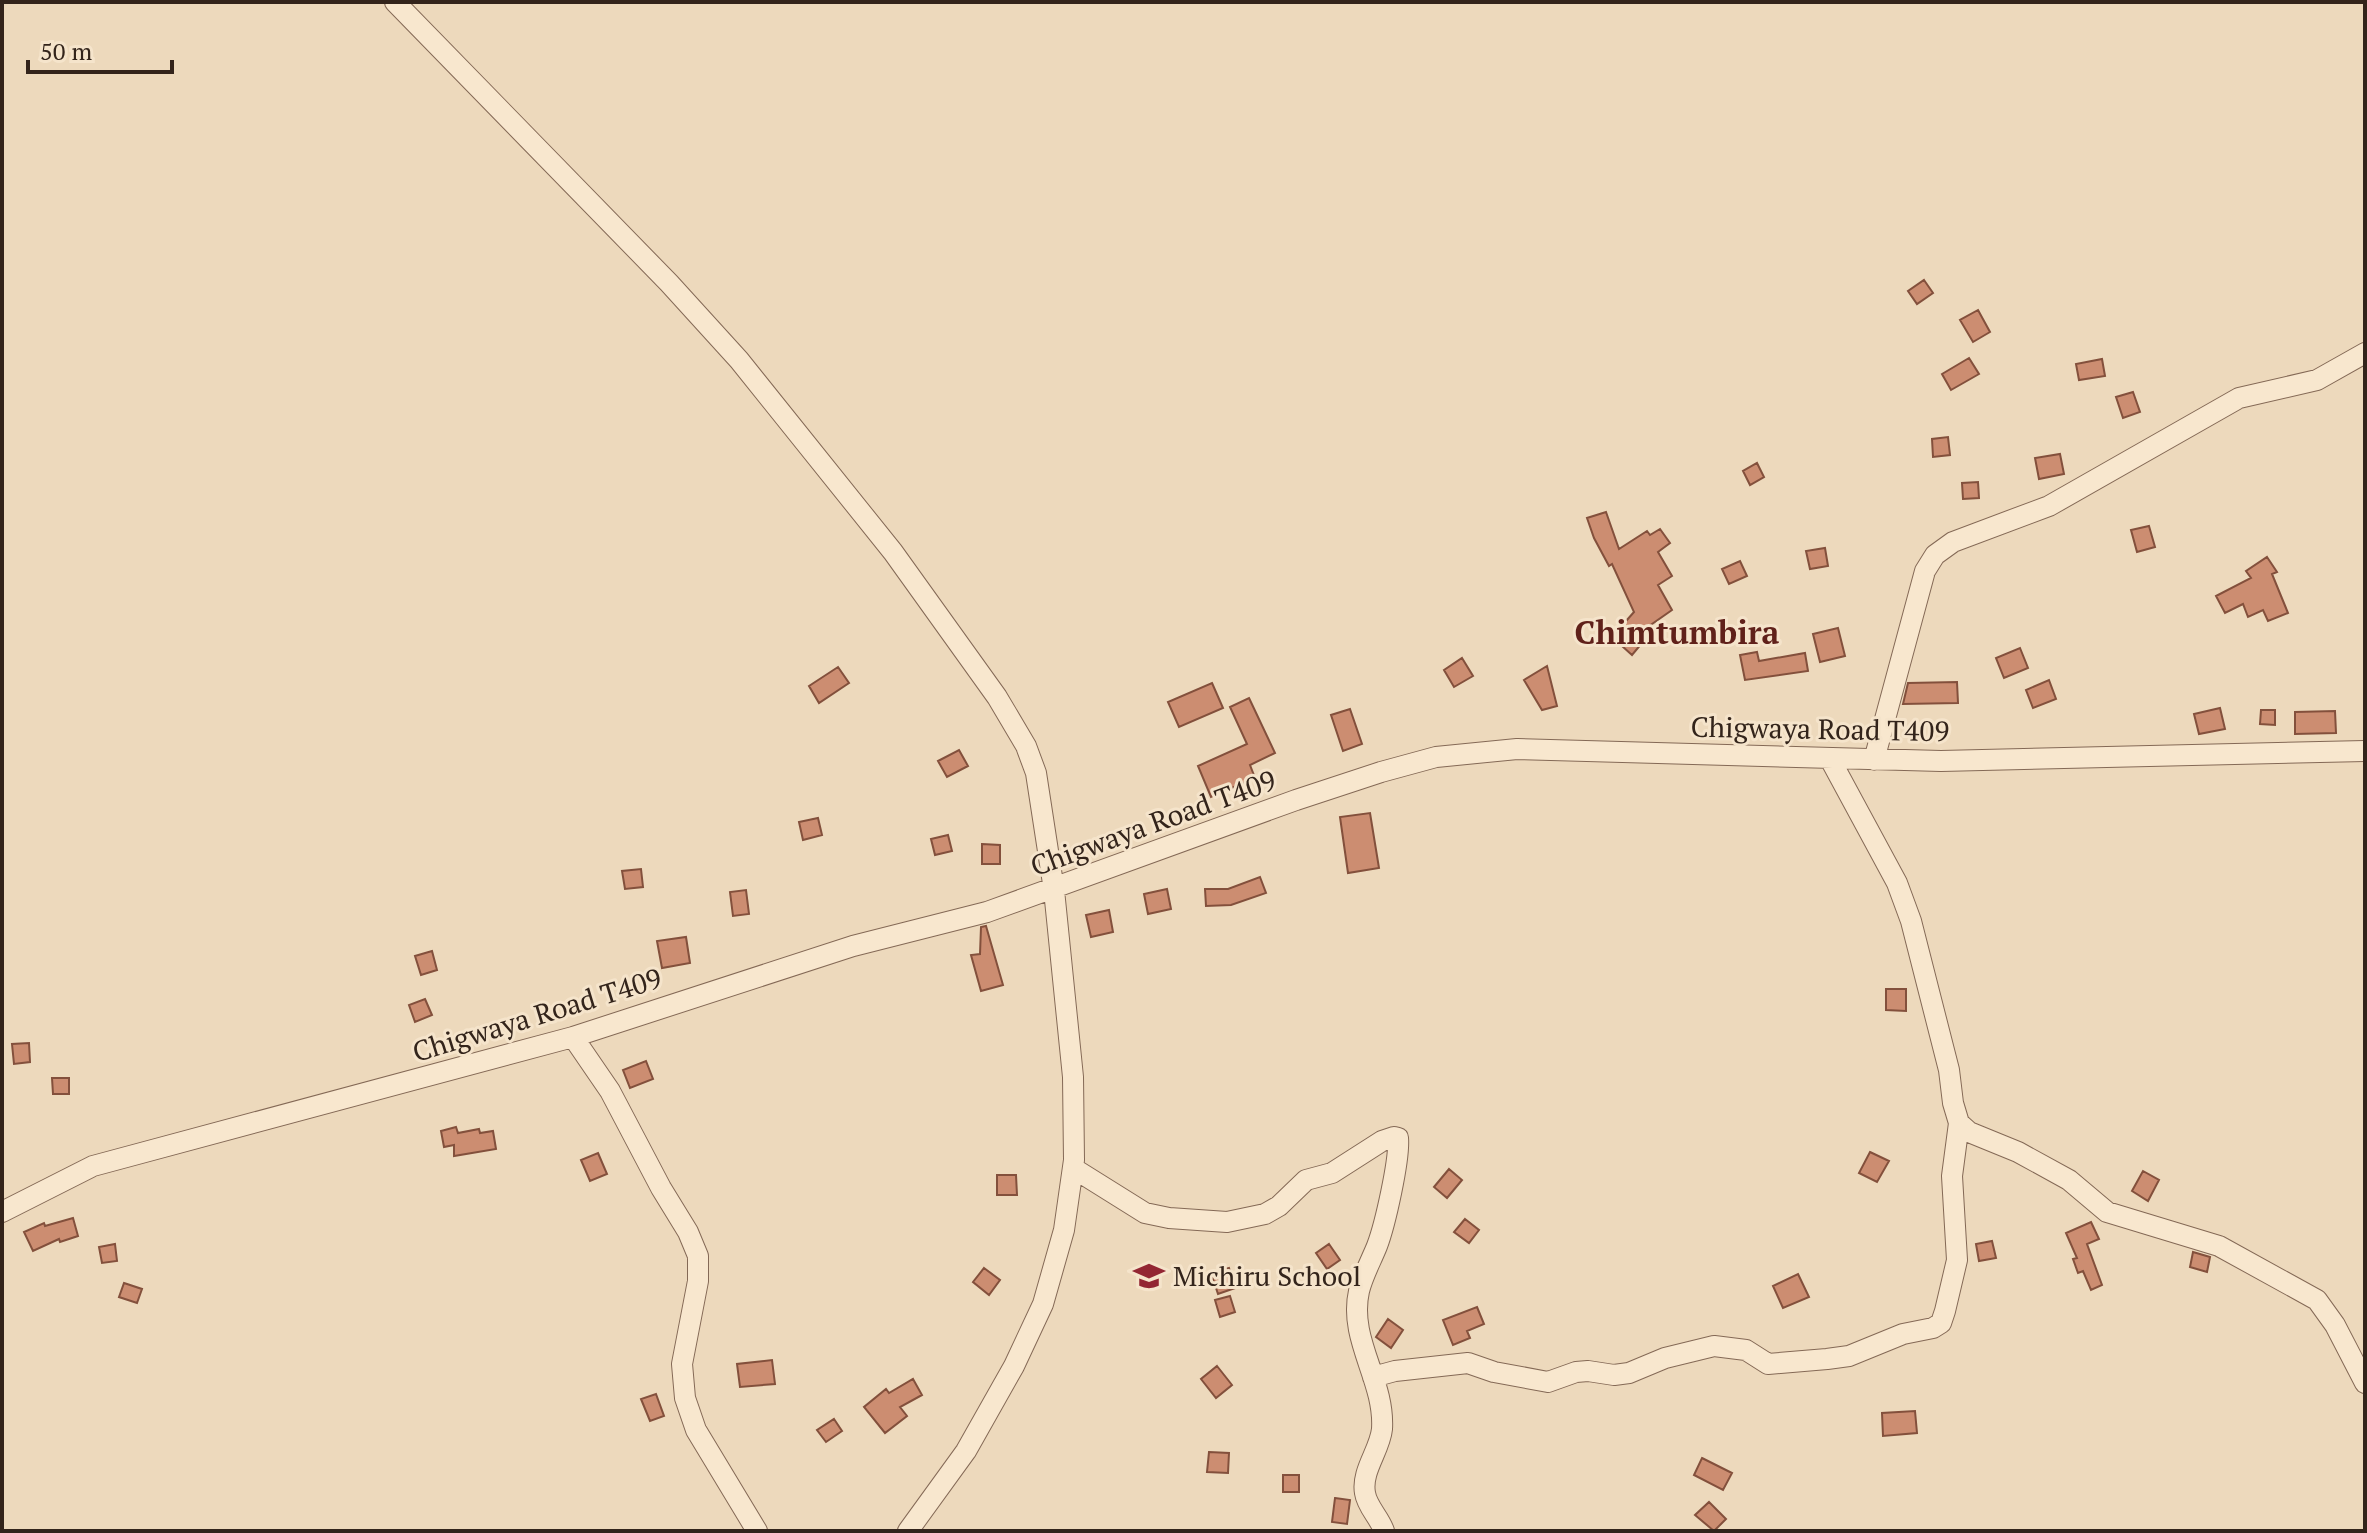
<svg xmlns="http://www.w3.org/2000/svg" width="2367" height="1533" viewBox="0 0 2367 1533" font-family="'PT Serif',serif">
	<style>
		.building { fill: #cc8d71; stroke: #83503c; stroke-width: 2 }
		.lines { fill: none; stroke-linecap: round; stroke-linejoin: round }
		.minor-casing { stroke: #846956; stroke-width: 22 }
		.minor { stroke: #f8e7ce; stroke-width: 20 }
		.labels { text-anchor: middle; stroke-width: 6; stroke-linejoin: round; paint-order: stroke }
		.street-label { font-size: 28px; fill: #33241b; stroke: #f5e4cb }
		.poi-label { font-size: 28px; fill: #33241b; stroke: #f5e4cb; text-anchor: start }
		.quarter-label { font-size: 32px; font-weight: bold; fill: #60211a; stroke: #f5e4cb }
	</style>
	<rect width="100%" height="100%" fill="#edd9bc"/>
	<path class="building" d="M1924 280 1933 293 1917 304 1908 291Z
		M1978 310 1990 332 1973 342 1960 320Z
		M1969 358 1979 374 1951 390 1942 374Z
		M2102 359 2105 376 2079 380 2076 364Z
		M2133 392 2140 412 2123 418 2116 397Z
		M1948 437 1950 455 1933 457 1932 439Z
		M2060 454 2064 474 2039 479 2035 458Z
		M1757 463 1764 477 1750 485 1743 471Z
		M1978 482 1979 498 1963 499 1962 483Z
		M1606 512 1619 549 1647 531 1650 535 1660 529 1670 543 1658 552 1672 576 1658 585 1672 610 1635 636 1642 643 1632 655 1612 637 1634 612 1612 564 1609 566 1594 538 1587 518Z
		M2149 526 2155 547 2137 552 2131 530Z
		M1825 548 1828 566 1810 569 1806 551Z
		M2267 557 2277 572 2272 574 2288 613 2268 621 2263 610 2248 617 2243 604 2225 613 2216 596 2251 578 2246 571Z
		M1740 561 1747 576 1729 584 1722 569Z
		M1838 628 1845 656 1820 662 1813 634Z
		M2020 648 2028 668 2004 678 1996 658Z
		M1757 652 1759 661 1805 653 1808 671 1745 680 1740 655Z
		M1462 658 1473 676 1454 687 1444 670Z
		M1547 666 1557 706 1542 710 1524 680Z
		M838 667 849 683 819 703 809 686Z
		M2049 680 2056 699 2033 708 2026 690Z
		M1957 682 1958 703 1903 704 1908 683Z
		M1212 683 1223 708 1179 727 1168 702Z
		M1249 698 1275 753 1250 765 1255 778 1211 797 1198 766 1247 744 1230 707Z
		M2220 708 2225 729 2199 734 2194 714Z
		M1350 709 1362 744 1343 751 1331 715Z
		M2261 710H2275V725L2260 724Z
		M2335 711 2336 733 2295 734V712Z
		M959 750 968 766 947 777 938 761Z
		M1370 813 1379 868 1348 873 1340 817Z
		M818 818 822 835 803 840 799 822Z
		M948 835 952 851 935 855 931 839Z
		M982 844 1000 845V864H982Z
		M641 869 643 887 625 889 622 871Z
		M1260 877 1266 893 1231 905 1206 906 1205 889H1228Z
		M1167 889 1171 909 1148 914 1144 894Z
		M746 890 749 914 733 916 730 892Z
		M1109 910 1113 932 1091 937 1086 915Z
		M986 926 1003 985 981 991 971 955 980 954 981 927Z
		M686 937 690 963 662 968 657 941Z
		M432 951 437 970 421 975 415 956Z
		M1886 989H1906V1011L1886 1010Z
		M425 999 432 1015 415 1022 409 1005Z
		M29 1043 30 1062 14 1064 12 1044Z
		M646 1061 653 1079 630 1088 623 1070Z
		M52 1078H69V1094H53Z
		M456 1127 458 1133 479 1129 480 1133 493 1131 496 1149 454 1156V1145L444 1147 441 1131Z
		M1870 1152 1889 1161 1877 1182 1859 1173Z
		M598 1153 607 1174 590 1181 581 1160Z
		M1449 1169 1462 1180 1447 1198 1434 1187Z
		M2143 1171 2159 1180 2148 1201 2132 1191Z
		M997 1175H1016L1017 1195H997Z
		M73 1218 78 1236 60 1242 59 1239 33 1251 24 1232 44 1223 45 1226Z
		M1465 1219 1479 1230 1469 1243 1454 1232Z
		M2091 1222 2099 1239 2087 1244 2102 1285 2091 1290 2083 1271 2078 1273 2073 1259 2077 1258 2066 1233Z
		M1992 1241 1996 1258 1979 1261 1976 1244Z
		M115 1244 117 1261 102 1263 99 1247Z
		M1329 1244 1340 1260 1327 1269 1316 1253Z
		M2193 1252 2210 1257 2207 1272 2190 1267Z
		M984 1268 1000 1280 989 1295 973 1282Z
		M1229 1268 1235 1288 1218 1294 1211 1273Z
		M1798 1274 1809 1297 1783 1308 1773 1286Z
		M124 1283 142 1289 137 1303 119 1297Z
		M1230 1296 1235 1312 1220 1317 1215 1300Z
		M1477 1307 1484 1324 1467 1331 1470 1338 1453 1345 1443 1320Z
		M1388 1319 1403 1330 1391 1348 1376 1337Z
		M772 1360 775 1384 740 1387 737 1364Z
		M1217 1366 1232 1385 1216 1398 1201 1379Z
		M913 1379 922 1395 900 1407 907 1416 885 1433 864 1407 886 1389 889 1393Z
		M656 1394 664 1416 650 1421 641 1399Z
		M1915 1411 1917 1433 1883 1436 1882 1413Z
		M834 1419 842 1431 826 1442 817 1430Z
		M1209 1452 1229 1453 1228 1473 1207 1472Z
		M1702 1458 1732 1473 1723 1490 1694 1475Z
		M1283 1475H1299V1492H1283Z
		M1335 1498 1350 1500 1347 1524 1332 1522Z
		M1709 1502 1726 1519 1714 1531 1695 1515Z"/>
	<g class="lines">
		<defs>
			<path id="minor" d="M395 2 669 283 739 360 893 552 997 697 1026 746 1036 773 1054 890 1073 1077 1074 1160 1064 1230 1043 1304 1014 1366 966 1451 908 1531
				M1830 759 1897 883 1911 921 1949 1070 1953 1103 1959 1123 1969 1132 2018 1152 2069 1180 2107 1212 2219 1246 2317 1300 2335 1325 2365 1383
				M1874 760 1925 571 1935 555 1953 542 2049 506 2239 398 2317 380 2365 353
				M573 1037 610 1091 661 1188 688 1232 698 1256V1281L682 1364 685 1398 696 1430 757 1531
				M1073 1168 1145 1213 1169 1218 1227 1222 1265 1214 1279 1206 1306 1180 1332 1173 1382 1141 1394 1137 1398 1138C1400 1159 1385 1225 1377 1246 1371 1261 1363 1275 1359 1291 1348 1340 1385 1380 1382 1429 1380 1450 1361 1471 1365 1493 1367 1507 1380 1518 1384 1531
				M2 1212 93 1166 573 1037 853 946 987 912 1296 800 1381 772 1436 757 1517 749 1941 761 2365 751
				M1373 1377 1395 1371 1468 1363 1494 1372 1548 1382 1576 1372 1588 1371 1614 1375 1629 1373 1665 1358 1714 1346 1746 1350 1768 1364 1827 1359 1849 1356 1903 1334 1933 1328 1941 1323 1945 1311 1957 1260 1952 1176 1959 1123"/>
		</defs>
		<use href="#minor" class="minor-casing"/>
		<use href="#minor" class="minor"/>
	</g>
	<defs>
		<symbol id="school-bare" viewBox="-9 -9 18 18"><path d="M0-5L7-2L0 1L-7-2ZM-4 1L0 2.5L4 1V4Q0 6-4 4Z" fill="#932633" stroke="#f5e4cb" stroke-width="2.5" paint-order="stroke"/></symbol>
	</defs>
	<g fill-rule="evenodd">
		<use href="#school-bare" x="1127" y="1254" width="44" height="44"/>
	</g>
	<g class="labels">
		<g class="street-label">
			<text transform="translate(1820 729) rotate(1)" y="10">Chigwaya Road T409</text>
			<text transform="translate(1153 823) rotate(-20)" y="10">Chigwaya Road T409</text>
			<text transform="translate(537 1015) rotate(-17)" y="10">Chigwaya Road T409</text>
		</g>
		<g class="poi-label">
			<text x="1173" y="1286">Michiru School</text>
		</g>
		<g class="quarter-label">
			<text x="1677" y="644">Chimtumbira</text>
		</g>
	</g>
	<rect width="2367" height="1533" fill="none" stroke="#33241b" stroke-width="8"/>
	<path d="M28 60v12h144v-12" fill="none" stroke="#33241b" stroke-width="4"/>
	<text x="40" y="60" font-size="24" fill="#33241b" stroke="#f5e4cb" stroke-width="6" paint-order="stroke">50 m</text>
</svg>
